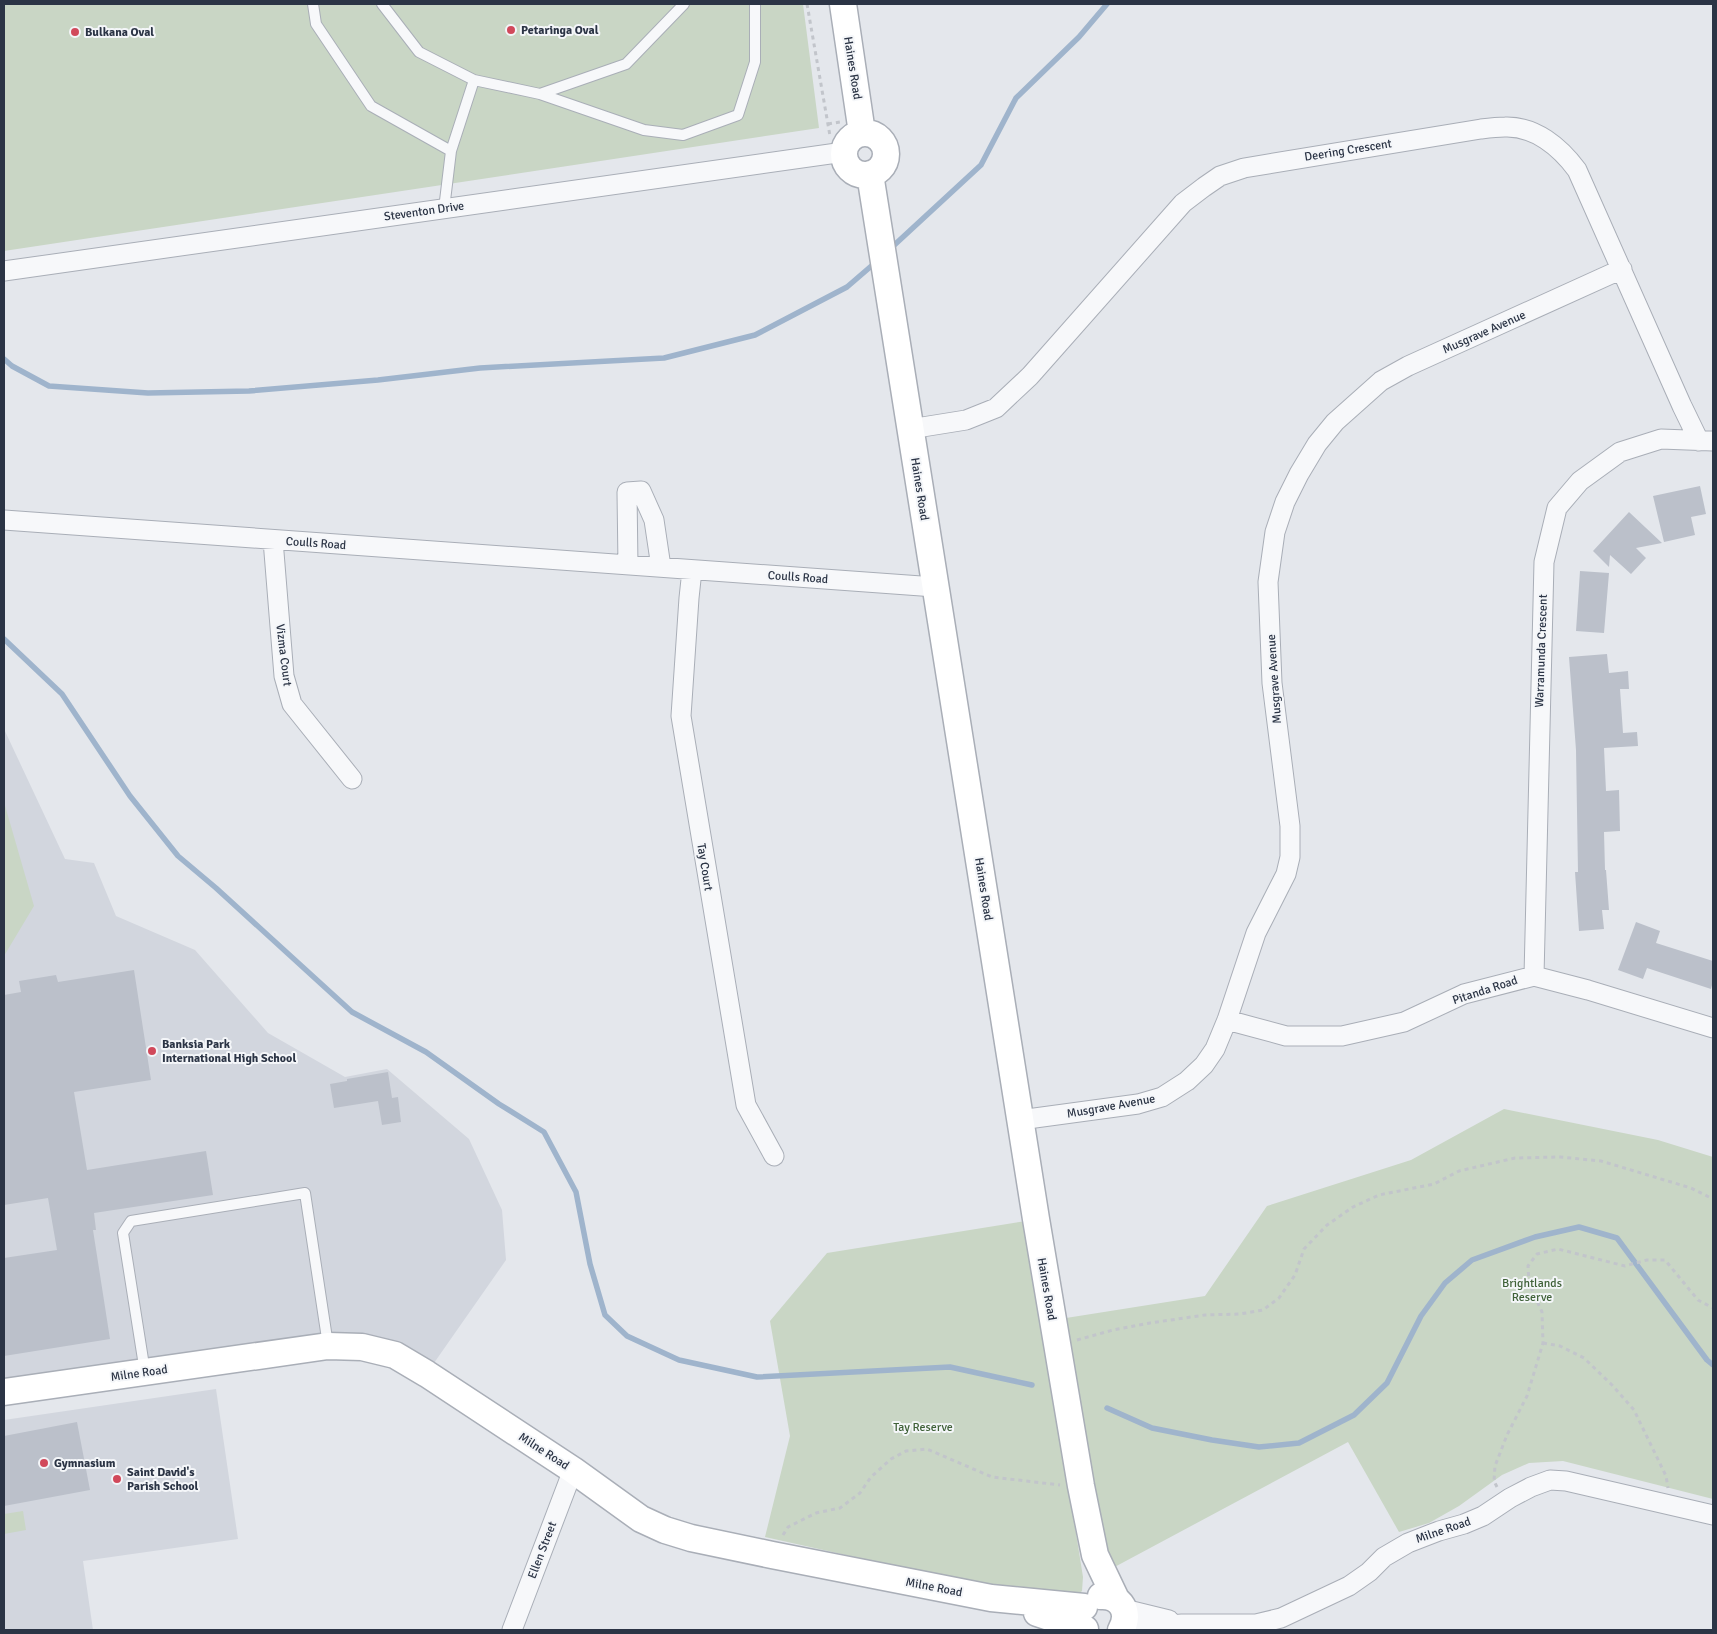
<svg xmlns="http://www.w3.org/2000/svg" width="1717" height="1634" viewBox="0 0 1717 1634" font-family="Signika,sans-serif">
	<style>
		.built { fill: #d2d6de }
		.green { fill: #c9d6c5 }
		.lines { fill: none; stroke-linecap: round; stroke-linejoin: round }
		.stream { stroke: #9fb4cc; stroke-width: 5.5 }
		.building { fill: #bbc0ca }
		.lane-casing { stroke: #a9aeb7; stroke-width: 12 }
		.street-casing { stroke: #a9aeb7; stroke-width: 21 }
		.secondary-casing { stroke: #a9aeb7; stroke-width: 29 }
		.path { stroke: #c2c5cb; stroke-width: 3; stroke-dasharray: 4 4; stroke-linecap: butt }
		.lane { stroke: #f7f8fa; stroke-width: 10 }
		.street { stroke: #f7f8fa; stroke-width: 19 }
		.secondary { stroke: #fff; stroke-width: 26 }
		.poi-dot { fill: #d1495b; stroke: #f4f6f9; stroke-width: 2 }
		.labels { text-anchor: middle; stroke-width: 4; stroke-linejoin: round; paint-order: stroke }
		.poi-label { font-size: 12px; font-weight: bold; fill: #2b3445; stroke: #f4f6f9; text-anchor: start }
		.street-label { font-size: 12px; fill: #2b3445; stroke: #f4f6f9 }
		.park-label { font-size: 12px; fill: #3f6138; stroke: #f4f6f9 }
	</style>
	<rect width="100%" height="100%" fill="#e4e7ec"/>
	<path class="built" d="M4 729 65 859 94 863 116 916 195 950 268 1033 345 1077 387 1069 469 1139 502 1210 506 1260 434 1363 399 1345 4 1382Z
		M216 1389 238 1539 83 1561 93 1630H4V1420Z"/>
	<path class="green" d="M4 4H803L819 128 4 251Z
		M4 802 34 906 4 956Z
		M1504 1109 1658 1140 1713 1157V1499L1563 1461 1529 1463 1502 1475 1459 1506 1429 1523 1399 1532 1348 1442 1109 1570 1066 1318 1205 1296 1267 1206 1411 1160Z
		M1026 1221 1083 1577 1082 1591 1071 1601 1057 1602 765 1537 790 1436 770 1321 827 1253Z
		M23 1511 26 1530 4 1534V1514Z"/>
	<g class="lines">
		<path class="stream" d="M890 249 981 165 1016 98 1079 37 1107 4
			M4 359 12 366 49 386 148 393 249 391 378 380 480 368 664 358 755 335 847 287 876 262
			M4 639 62 694 130 796 178 856 216 888 352 1012 426 1052 499 1104 544 1132 576 1192 590 1264 605 1315 627 1336 679 1360 757 1377 950 1367 1032 1385
			M1107 1408 1152 1428 1212 1440 1259 1447 1299 1443 1354 1415 1387 1383 1421 1316 1445 1283 1472 1260 1535 1237 1579 1227 1617 1238 1707 1360 1713 1365"/>
	</g>
	<path class="building" d="M1700 486 1706 514 1691 517 1695 535 1664 542 1653 496Z
		M1629 512 1662 543 1636 548 1646 558 1631 574 1610 555 1609 567 1593 551Z
		M1580 571 1609 573 1604 633 1576 631Z
		M1607 654 1609 673 1628 671 1629 689H1620L1623 733 1637 732 1638 746 1604 748 1606 791 1619 790 1620 831 1604 832 1605 870H1606L1609 910H1602L1604 929 1579 931 1575 872H1578L1576 750 1569 657Z
		M1636 922 1660 931 1656 943 1713 961V981L1711 989 1647 968 1643 979 1618 970Z
		M134 970 151 1080 74 1092 87 1170 206 1151 213 1195 94 1213 96 1230H93L110 1339 4 1356V1258L57 1250 48 1198 4 1205V995L21 992 19 981 56 975 58 982Z
		M388 1072 392 1098 398 1097 401 1122 382 1125 378 1101 334 1108 330 1084 347 1081V1079Z
		M77 1422 90 1490 4 1506V1436Z"/>
	<g class="lines">
		<defs>
			<path id="lane" d="M313 4 316 24 371 106 451 151 444 209
				M382 4 419 52 474 80 451 151
				M474 80 540 94 626 64 684 4
				M540 94 644 130 683 135 738 115 755 62V4
				M145 1372 123 1233 131 1221 305 1193 328 1345"/>
			<path id="street" d="M4 271 844 152
				M910 429 966 420 996 408 1030 376 1183 203 1204 187 1220 176 1244 168 1481 129C1489 128 1497 127 1505 127 1535 126 1560 147 1577 170L1682 406 1699 441
				M4 520 935 587
				M273 540 284 676 292 704 352 779
				M628 565 627 492 641 491 654 520 661 567
				M692 570 689 598 681 716 746 1105 774 1156
				M1534 976 1544 562 1557 508 1580 481 1620 452 1661 439 1713 441
				M1227 1020 1286 1036H1342L1404 1022 1464 994 1534 976 1588 990 1713 1028
				M1020 1120 1138 1104 1162 1097 1187 1081 1204 1065 1215 1049 1227 1020 1256 933 1286 874 1290 857V826L1272 683 1268 582 1275 532 1285 502 1299 474 1317 444 1335 422 1381 381 1408 366 1622 269
				M1124 1609 1169 1620
				M1122 1629 1182 1624H1256L1281 1618 1349 1586 1369 1572 1384 1557 1408 1543 1439 1531 1464 1524 1483 1516 1510 1498 1531 1487 1550 1480 1566 1481 1713 1515
				M512 1630 573 1470"/>
			<path id="secondary" d="M843 4 862 133
				M844 154a21 21 0 1 1 42 0a21 21 0 1 1-42 0Z
				M870 174 1036 1219 1081 1486 1095 1555 1116 1599
				M4 1392 328 1346 362 1347 395 1355 427 1374 573 1470 641 1519 665 1530 691 1538 772 1555 991 1598 1084 1607
				M1101 1596C1121 1595 1131 1613 1121 1630
				M1037 1613 1085 1629"/>
		</defs>
		<use href="#lane" class="lane-casing"/>
		<use href="#street" class="street-casing"/>
		<use href="#secondary" class="secondary-casing"/>
		<path class="path" d="M807 4 830 136
			M828 124 840 122
			M1077 1340 1113 1330 1150 1323 1205 1315 1240 1314 1263 1310 1279 1298 1295 1275 1304 1249 1327 1225 1353 1207 1379 1195 1434 1184 1459 1171 1515 1158 1560 1157 1601 1161 1691 1188 1713 1199
			M1543 1343 1560 1346 1584 1358 1612 1385 1634 1410 1666 1476 1668 1488
			M1497 1487 1494 1481 1495 1466 1507 1435 1527 1396 1543 1343 1542 1312 1529 1283 1528 1266 1537 1254 1558 1249 1625 1266 1647 1260H1665L1698 1300 1713 1308
			M783 1535 788 1527 816 1513 840 1508 860 1493 871 1477 891 1459 906 1451 927 1449 992 1477 1060 1485"/>
		<use href="#lane" class="lane"/>
		<use href="#street" class="street"/>
		<use href="#secondary" class="secondary"/>
	</g>
	<g class="poi-dot">
		<circle cx="511" cy="30" r="5"/>
		<circle cx="75" cy="32" r="5"/>
		<circle cx="152" cy="1051" r="5"/>
		<circle cx="44" cy="1463" r="5"/>
		<circle cx="117" cy="1479" r="5"/>
	</g>
	<g class="labels">
		<g class="poi-label">
			<text x="521" y="34">Petaringa Oval</text>
			<text x="85" y="36">Bulkana Oval</text>
			<text x="162" y="1048">Banksia Park<tspan x="162" dy="14">International High School</tspan></text>
			<text x="54" y="1467">Gymnasium</text>
			<text x="127" y="1476">Saint David's<tspan x="127" dy="14">Parish School</tspan></text>
		</g>
		<g class="street-label">
			<text transform="translate(853 68) rotate(81)" y="4">Haines Road</text>
			<text transform="translate(1348 150) rotate(-9)" y="4">Deering Crescent</text>
			<text transform="translate(424 211) rotate(-8)" y="4">Steventon Drive</text>
			<text transform="translate(1484 332) rotate(-24)" y="4">Musgrave Avenue</text>
			<text transform="translate(920 489) rotate(81)" y="4">Haines Road</text>
			<text transform="translate(316 543) rotate(4)" y="4">Coulls Road</text>
			<text transform="translate(798 577) rotate(4)" y="4">Coulls Road</text>
			<text transform="translate(1541 651) rotate(-88)" y="4">Warramunda Crescent</text>
			<text transform="translate(284 655) rotate(83)" y="4">Vizma Court</text>
			<text transform="translate(1274 679) rotate(-94)" y="4">Musgrave Avenue</text>
			<text transform="translate(705 867) rotate(81)" y="4">Tay Court</text>
			<text transform="translate(984 889) rotate(81)" y="4">Haines Road</text>
			<text transform="translate(1485 990) rotate(-18)" y="4">Pitanda Road</text>
			<text transform="translate(1111 1106) rotate(-10)" y="4">Musgrave Avenue</text>
			<text transform="translate(1047 1289) rotate(80)" y="4">Haines Road</text>
			<text transform="translate(139 1373) rotate(-8)" y="4">Milne Road</text>
			<text transform="translate(544 1451) rotate(33)" y="4">Milne Road</text>
			<text transform="translate(1443 1530) rotate(-19)" y="4">Milne Road</text>
			<text transform="translate(542 1550) rotate(-69)" y="4">Ellen Street</text>
			<text transform="translate(934 1587) rotate(11)" y="4">Milne Road</text>
		</g>
		<g class="park-label">
			<text x="1532" y="1287">Brightlands<tspan x="1532" dy="14">Reserve</tspan></text>
			<text x="923" y="1431">Tay Reserve</text>
		</g>
	</g>
	<rect width="1717" height="1634" fill="none" stroke="#2b3445" stroke-width="10"/>
</svg>
